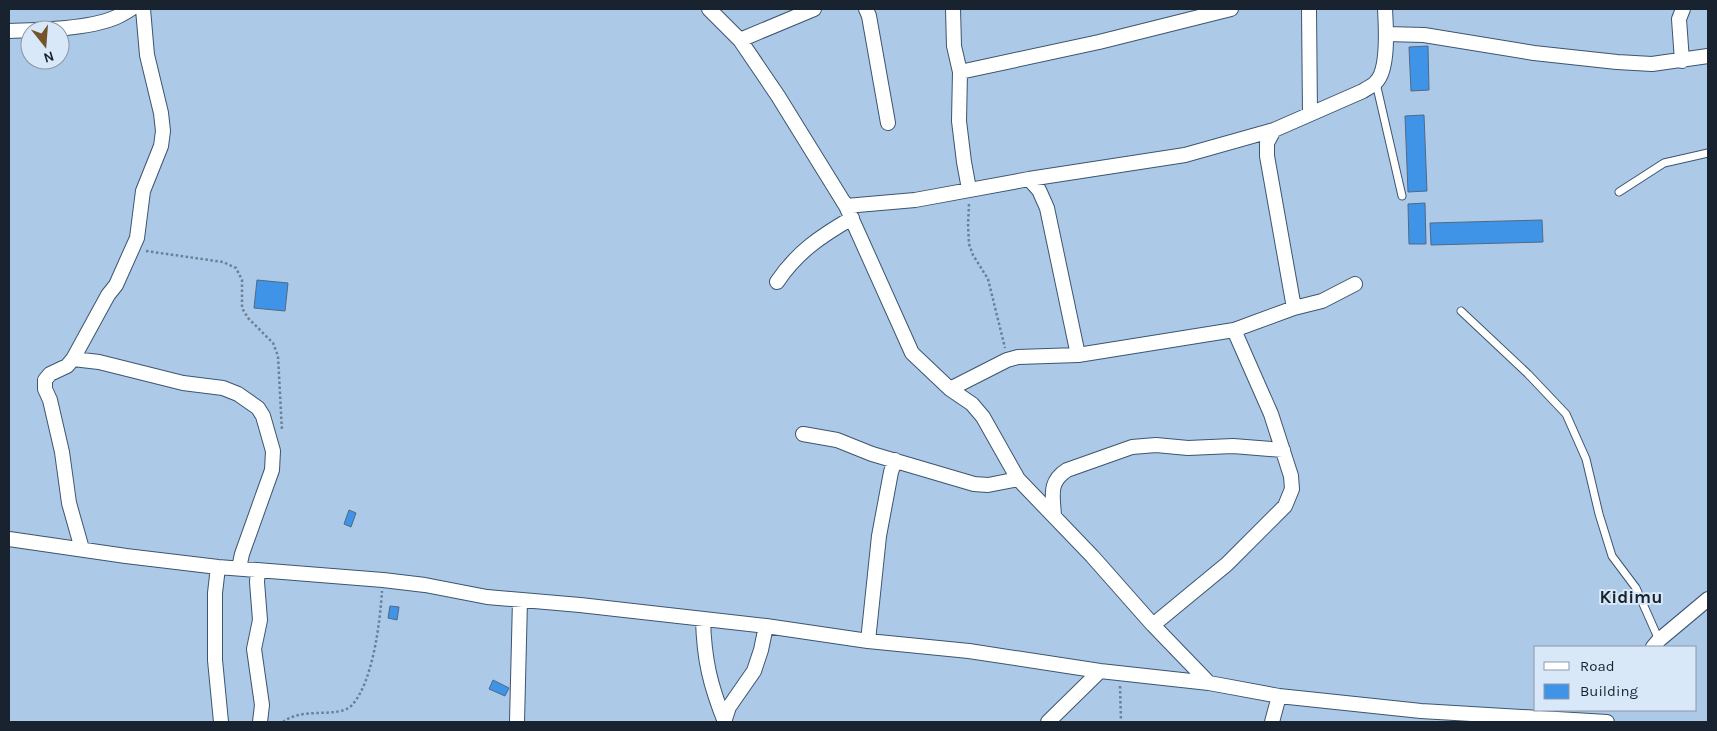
<svg xmlns="http://www.w3.org/2000/svg" width="1717" height="731" viewBox="0 0 1717 731" font-family="Karla,sans-serif">
	<style>
		.building { fill: #4094e7; stroke: #506985 }
		.lines { fill: none; stroke-linecap: round; stroke-linejoin: round }
		.service-casing { stroke: #3c5570; stroke-width: 9 }
		.minor-casing { stroke: #3c5570; stroke-width: 16 }
		.path { stroke: #6b8097; stroke-width: 2.5; stroke-dasharray: 2.5 2.5; stroke-linecap: butt }
		.service { stroke: #fff; stroke-width: 7 }
		.minor { stroke: #fff; stroke-width: 14 }
		.labels { text-anchor: middle; stroke-width: 4; stroke-linejoin: round; paint-order: stroke }
		.quarter-label { font-size: 18px; font-weight: bold; fill: #19232f; stroke: #d9e8f8 }
	</style>
	<rect width="100%" height="100%" fill="#acc9e8"/>
	<path class="building" d="M1428 46 1429 90 1411 91 1409 47Z
		M1424 115 1427 191 1408 192 1405 116Z
		M1425 203 1426 244H1409L1408 204Z
		M1542 220 1543 242 1431 245 1430 223Z
		M257 280 288 283 285 311 254 308Z
		M349 510 356 513 351 527 344 524Z
		M390 606 399 607 397 620 388 618Z
		M493 680 509 688 505 696 489 689Z"/>
	<g class="lines">
		<defs>
			<path id="service" d="M1376 83 1402 196
				M1619 192 1664 163 1708 153
				M1461 311 1528 374 1566 414 1586 459 1599 514 1612 556 1636 588 1659 640"/>
			<path id="minor" d="M709 9 740 40 778 96 846 206 912 353 950 389 972 404 983 417 1018 479 1092 556 1153 625 1209 683
				M866 9 869 16 888 123
				M953 9 954 46 960 72 959 121 964 162 969 189
				M1309 9 1310 114
				M9 31C38 30 88 29 114 18 120 16 126 12 131 9
				M1386 34 1424 35 1534 53 1617 62 1652 64 1708 56
				M740 40 814 9
				M1682 61 1679 19 1683 9
				M960 72 1099 42 1231 9
				M1274 130 1267 143V156L1294 308
				M1029 179 1039 190 1047 208 1078 355
				M846 206 915 200 1029 179 1185 155 1274 130 1363 91C1367 88 1373 86 1376 82 1389 69 1386 27 1385 9
				M777 282C797 252 821 236 852 218
				M73 359 99 362 183 383 223 388 238 394 258 408 263 416 273 451 272 470 242 554 239 568
				M950 389 1007 360 1018 357 1078 355 1234 330 1294 308 1322 301 1355 284
				M803 434 837 440 872 454 974 484 988 485 1018 479
				M1054 516C1053 496 1048 482 1067 470L1132 447 1156 445 1188 448 1233 446 1283 450
				M9 539 126 556 218 567 383 580 425 585 487 597 580 605 766 626 868 641 969 651 1100 671 1209 683 1279 696 1421 711 1607 722
				M82 549 69 503 62 452 50 400 45 389V380L50 374 67 366 73 359 108 295 116 285 137 238 143 191 161 146 163 131 161 113 147 55 143 9
				M218 567 215 593V660L221 722
				M258 570 257 582 260 620 254 649 262 705 260 722
				M703 619C704 659 710 685 725 722
				M1153 625 1227 564 1285 506 1292 489 1291 476 1271 414 1234 330
				M868 641 879 536 891 472 895 460
				M1653 647 1659 640 1708 599
				M517 722 520 600
				M724 722 729 707 754 671 761 650 766 626
				M1048 722 1100 671
				M1272 722 1279 696"/>
		</defs>
		<use href="#service" class="service-casing"/>
		<use href="#minor" class="minor-casing"/>
		<path class="path" d="M969 204 968 225 969 244 973 255 988 279 1005 348
			M146 251 223 262 236 268 242 280V308L248 318 273 343 278 356 282 431
			M1120 686 1121 722
			M283 722C297 711 318 714 335 712 341 711 348 710 352 705 373 682 380 622 382 591"/>
		<use href="#service" class="service"/>
		<use href="#minor" class="minor"/>
	</g>
	<g class="labels">
		<g class="quarter-label">
			<text x="1631" y="603">Kidimu</text>
		</g>
	</g>
	<rect width="1717" height="731" fill="none" stroke="#19232f" stroke-width="20"/>
	<rect x="1534" y="646" width="162" height="65" fill="#d9e8f8" stroke="#8c99a8"/>
	<rect x="1544" y="662" width="25" height="8" fill="#ffffff" stroke="#8c99a8"/>
	<text x="1580" y="671" font-size="15" fill="#19232f">Road</text>
	<rect x="1544" y="684" width="25" height="15" fill="#4094e7" stroke="#8c99a8"/>
	<text x="1580" y="696" font-size="15" fill="#19232f">Building</text>
	<g transform="translate(45 45) rotate(163)"><circle r="24" fill="#d9e8f8" stroke="#8c99a8"/>
	<path d="M0-4L9 19L0 12L-9 19Z" fill="#75542b"/>
	<text y="-8" font-size="14" font-weight="bold" text-anchor="middle" fill="#19232f">N</text>
	</g>
</svg>
